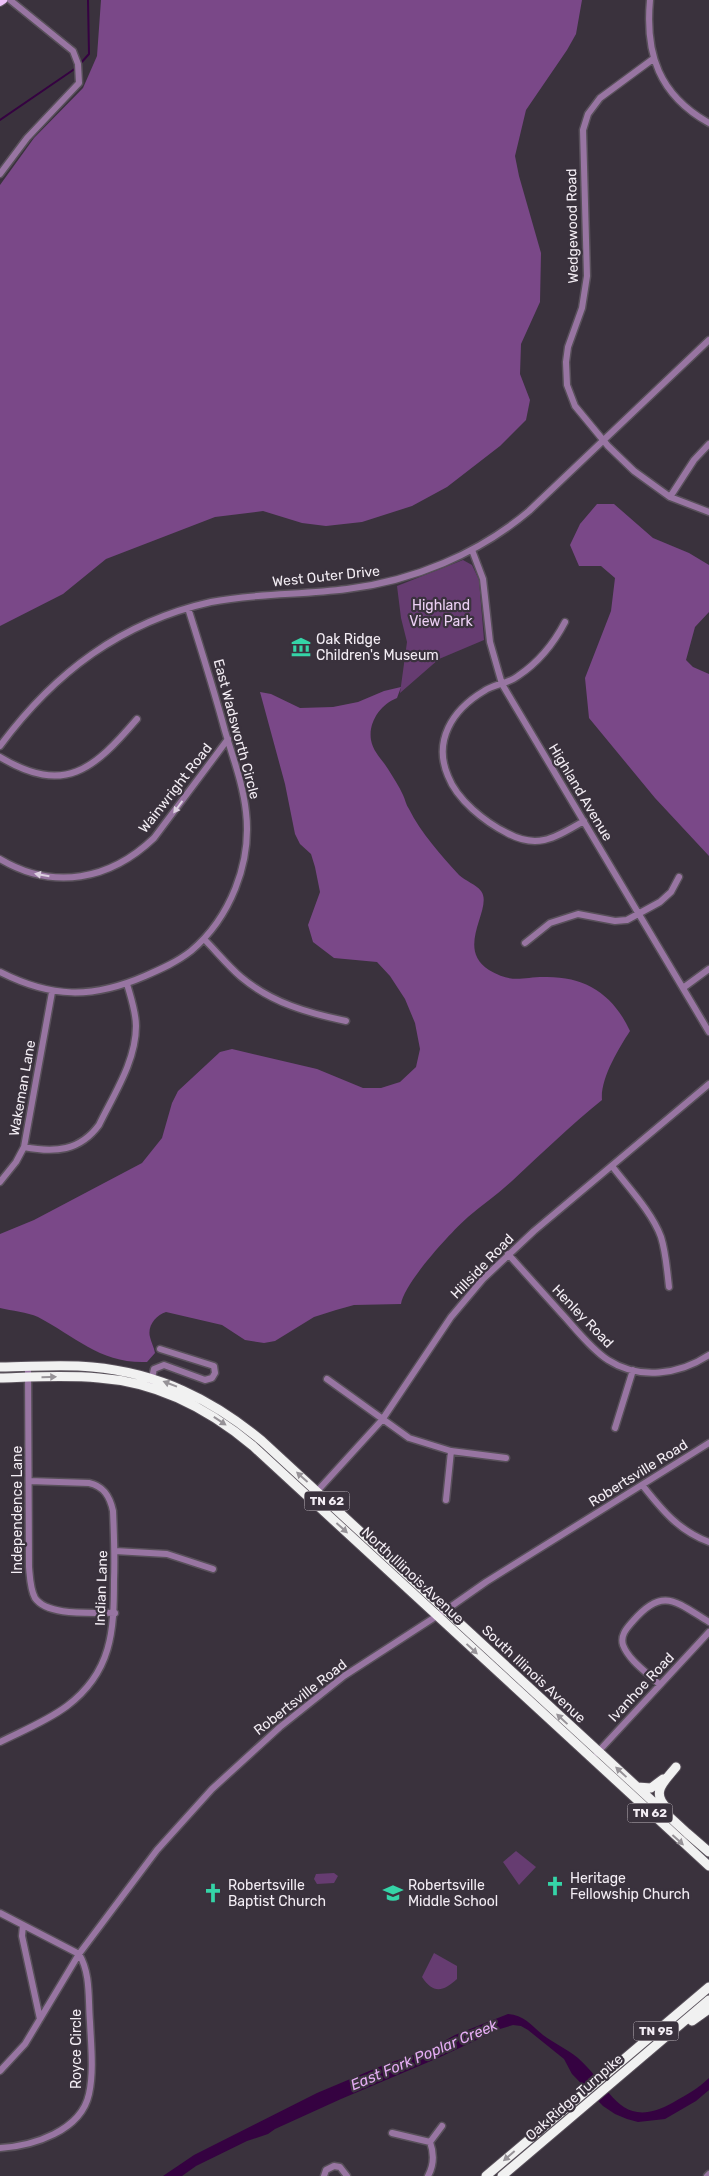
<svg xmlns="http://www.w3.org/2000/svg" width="709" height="2176" viewBox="0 0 709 2176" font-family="Rubik,sans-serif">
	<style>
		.green { fill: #663c71 }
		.forest { fill: #7a4888 }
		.water { fill: #350241 }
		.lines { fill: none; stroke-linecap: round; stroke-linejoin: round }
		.stream { stroke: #350241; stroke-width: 2 }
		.minor-casing { stroke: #58505a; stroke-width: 9 }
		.major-casing { stroke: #58505a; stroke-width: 10 }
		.highway-casing { stroke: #58505a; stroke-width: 11 }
		.minor { stroke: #9875a2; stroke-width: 6 }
		.major { stroke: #ecc0f8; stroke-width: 8 }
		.highway { stroke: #f1f1f1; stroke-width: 9 }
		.oneway { fill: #dccfe0 }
		.oneway2 { fill: #969297 }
		.labels { text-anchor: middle; stroke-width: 4.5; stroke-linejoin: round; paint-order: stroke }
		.shield { fill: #3a323d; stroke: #bcb5bd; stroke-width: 1 }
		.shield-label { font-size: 12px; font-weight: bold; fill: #f3edf4 }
		.street-label { font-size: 14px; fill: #f3edf4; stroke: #3a323d }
		.park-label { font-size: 14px; fill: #ecd0f4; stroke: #3a323d }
		.poi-label { font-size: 14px; fill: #f3edf4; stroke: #3a323d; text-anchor: start }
		.water-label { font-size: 15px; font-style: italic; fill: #e5adf4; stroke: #3a323d }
	</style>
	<rect width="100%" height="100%" fill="#3a323d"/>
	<path class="green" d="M463 560 472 565 479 580 484 640 439 659 400 693 407 642 401 618 397 586Z
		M516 1851 536 1867 519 1885 503 1862Z
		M334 1873 338 1876 334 1883 317 1884 314 1879 316 1874Z
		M434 1953 457 1966V1979C443 1992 433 1994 422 1977Z"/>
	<path class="forest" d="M101 0H582L576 34 567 50 526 110 515 156 519 176 541 253 540 302 521 344 520 374 530 400 526 420 500 446 447 487 412 506 362 522 326 526 302 523 263 511 215 517 106 559 63 594 0 626V185L34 138 83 88 97 56Z
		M597 504H614L653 538 689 553 709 565V612L695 627 686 660 693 667 709 674V856L655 798 589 718 585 678 611 611 615 578 601 566H579L570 545 580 524Z
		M401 687 397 698C381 704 368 722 371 740 373 752 382 759 388 769 393 777 399 786 403 795 405 799 406 805 409 809 421 833 441 855 459 875 465 881 476 884 481 891 494 908 454 948 489 970 513 984 521 977 544 977 585 976 613 994 630 1031 619 1048 600 1079 602 1100 571 1125 542 1153 512 1181 498 1194 482 1205 468 1217 451 1232 404 1283 401 1304L354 1305 336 1310 314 1317 275 1341 264 1343 245 1340 222 1325 166 1312C156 1315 147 1326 150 1337 151 1342 154 1347 155 1353L147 1362C101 1364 76 1337 38 1317 27 1312 12 1311 0 1308V1234L34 1220 142 1163 162 1138 172 1103 178 1091 220 1052 232 1049 317 1069 363 1088H381L400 1082 416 1067 420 1049 415 1023 405 999 390 976 377 962 334 958 313 942 308 925 320 892 315 867 311 854 300 844 295 834 285 784 260 692 271 694 300 708 333 707 358 702 384 691Z"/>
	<path class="water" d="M508 2014C524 2015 531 2025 543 2035 554 2043 567 2049 578 2058 612 2088 620 2133 674 2102 686 2095 699 2088 709 2078V2090L696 2101 665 2119 638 2122 627 2119 615 2114 603 2106 572 2074 564 2059 528 2030 521 2026 513 2025 500 2029 438 2058 341 2099 275 2129 268 2134 247 2141 196 2166 182 2176H163L194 2155 317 2093 386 2064 426 2051 455 2035Z"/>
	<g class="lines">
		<path class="stream" d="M80 64 89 54 88 0
			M0 120 76 68"/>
		<defs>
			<path id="minor" d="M650 0C645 54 659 95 709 123
				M653 59 600 98 588 114 583 130 587 276 582 308 568 347 566 362 567 385 575 406 608 446 634 471 670 497 709 512
				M0 174 27 138 79 83 78 64 73 51 10 0
				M670 497 694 460 709 444
				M472 550 483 579 490 642 502 684 709 1032
				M565 622C553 645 539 662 518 676 508 684 494 684 484 691 452 710 433 741 448 776 457 800 485 822 507 833 538 850 556 837 584 821
				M0 746C54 673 121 622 211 602 256 593 302 595 347 589 413 581 478 554 529 511L709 340
				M0 757C65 796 94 769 137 719
				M0 859C54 891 110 880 154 838L228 739
				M204 939C216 951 228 966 241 977 272 1003 308 1013 346 1021
				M525 943 550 923 578 914 615 921 627 920 660 902 671 892 679 877
				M0 972C51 998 92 999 145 976 161 969 177 962 191 951 230 918 252 863 246 812 243 784 233 758 225 731 214 690 201 649 188 608
				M683 988 709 969
				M24 1147C55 1153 80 1151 99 1125 114 1094 136 1061 136 1026 136 1012 131 998 127 984
				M612 1166C627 1186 652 1212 661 1237 666 1253 667 1270 669 1287
				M0 1182 16 1162 24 1147 52 992
				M508 1254C526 1274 544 1294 562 1314 576 1329 590 1348 608 1360 639 1380 679 1375 709 1355
				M28 1367 29 1567C30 1577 30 1589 35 1598 48 1617 94 1612 115 1613
				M327 1379 409 1438 451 1451 506 1458
				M151 1382 154 1369 164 1365 205 1380 212 1378 215 1373 214 1366 160 1349
				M615 1428 633 1370
				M643 1486C662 1510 679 1531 709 1542
				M310 1499 382 1420 451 1317 483 1279 534 1231 709 1084
				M446 1500 451 1451
				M115 1551 167 1554 213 1569
				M660 1685C648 1673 629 1661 623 1645 620 1635 627 1628 633 1621 663 1586 676 1602 709 1622
				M0 1742C22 1731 47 1721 67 1706 112 1672 114 1631 114 1580 115 1557 114 1534 113 1511 110 1497 104 1486 89 1483L29 1481
				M597 1753 709 1632
				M0 1913 79 1954C91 1974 88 1999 90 2022 91 2045 94 2071 89 2094 81 2131 33 2146 0 2148
				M23 1925 22 1936 40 2019
				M0 2071 25 2044 79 1954 157 1850 212 1789 280 1727 344 1676 446 1610 486 1582 709 1443
				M392 2133 430 2142
				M324 2176 326 2170 334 2166 340 2167 347 2176
				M428 2176C434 2165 434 2153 430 2142L442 2126
				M707 2176 709 2174"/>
			<path id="major" d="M0 2 3 0"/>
			<path id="highway" d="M0 1367C31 1367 62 1364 92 1367 158 1373 212 1399 262 1441L687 1833 709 1852
				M0 1378C33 1377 66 1375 99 1378 157 1382 209 1409 253 1446L709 1866
				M637 1787 651 1788 663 1779
				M667 1808C650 1792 665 1781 676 1767
				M692 2021 709 2009
				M486 2176 709 1987
				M502 2176 709 2000"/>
		</defs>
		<use href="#minor" class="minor-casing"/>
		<use href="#major" class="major-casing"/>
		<use href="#highway" class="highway-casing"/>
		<use href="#minor" class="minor"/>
		<use href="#major" class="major"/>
		<use href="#highway" class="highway"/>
	</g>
	<defs><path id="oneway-solid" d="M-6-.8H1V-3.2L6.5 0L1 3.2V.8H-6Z" transform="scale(1.25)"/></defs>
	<g class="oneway">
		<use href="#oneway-solid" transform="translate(178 807) rotate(126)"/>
		<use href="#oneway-solid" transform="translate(42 875) rotate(-170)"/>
	</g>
	<g class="oneway2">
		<use href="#oneway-solid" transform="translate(49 1377) rotate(-1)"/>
		<use href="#oneway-solid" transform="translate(170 1384) rotate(-159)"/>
		<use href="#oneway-solid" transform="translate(220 1421) rotate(34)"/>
		<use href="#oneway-solid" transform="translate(302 1477) rotate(-138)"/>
		<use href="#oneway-solid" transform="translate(342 1528) rotate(42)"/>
		<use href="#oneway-solid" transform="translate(472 1649) rotate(43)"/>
		<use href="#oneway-solid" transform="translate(562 1719) rotate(-137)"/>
		<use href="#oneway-solid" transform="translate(621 1772) rotate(-137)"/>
		<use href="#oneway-solid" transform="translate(678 1840) rotate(42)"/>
		<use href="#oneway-solid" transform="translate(509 2156) rotate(139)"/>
	</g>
	<defs>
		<symbol id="museum-bare" viewBox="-9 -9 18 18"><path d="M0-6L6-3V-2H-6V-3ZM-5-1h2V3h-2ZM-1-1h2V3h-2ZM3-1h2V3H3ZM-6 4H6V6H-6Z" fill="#35d4a7" stroke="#3a323d" stroke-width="2.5" paint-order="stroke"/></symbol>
		<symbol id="church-bare" viewBox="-9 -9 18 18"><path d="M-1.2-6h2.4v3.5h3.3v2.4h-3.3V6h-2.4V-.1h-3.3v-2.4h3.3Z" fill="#35d4a7" stroke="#3a323d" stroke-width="2.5" paint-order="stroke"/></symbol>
		<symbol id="school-bare" viewBox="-9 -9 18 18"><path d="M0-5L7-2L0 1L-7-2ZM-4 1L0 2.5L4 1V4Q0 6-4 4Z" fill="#35d4a7" stroke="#3a323d" stroke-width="2.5" paint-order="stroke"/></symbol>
	</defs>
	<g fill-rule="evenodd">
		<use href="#museum-bare" x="287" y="633" width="28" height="28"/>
		<use href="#church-bare" x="541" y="1872" width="28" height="28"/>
		<use href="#church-bare" x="199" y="1879" width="28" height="28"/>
		<use href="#school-bare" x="379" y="1879" width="28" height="28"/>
	</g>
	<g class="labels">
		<g class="shield">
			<rect x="304.5" y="1491.5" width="45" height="19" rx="4"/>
			<rect x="627.5" y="1803.5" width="45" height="19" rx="4"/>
			<rect x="633.5" y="2021.5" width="45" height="19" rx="4"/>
		</g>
		<g class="shield-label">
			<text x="327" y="1505">TN 62</text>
			<text x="650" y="1817">TN 62</text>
			<text x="656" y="2035">TN 95</text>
		</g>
		<g class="street-label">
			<text transform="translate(572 226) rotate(-91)" y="5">Wedgewood Road</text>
			<text transform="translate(326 576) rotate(-6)" y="5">West Outer Drive</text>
			<text transform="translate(237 729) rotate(75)" y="5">East Wadsworth Circle</text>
			<text transform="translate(175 788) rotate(-52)" y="5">Wainwright Road</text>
			<text transform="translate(581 792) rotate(59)" y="5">Highland Avenue</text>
			<text transform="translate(22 1088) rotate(-80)" y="5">Wakeman Lane</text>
			<text transform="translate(482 1266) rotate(-46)" y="5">Hillside Road</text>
			<text transform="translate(583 1316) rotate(46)" y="5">Henley Road</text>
			<text transform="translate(638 1473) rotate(-32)" y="5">Robertsville Road</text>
			<text transform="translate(17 1510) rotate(-90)" y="5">Independence Lane</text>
			<text transform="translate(413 1575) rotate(43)" y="5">North Illinois Avenue</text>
			<text transform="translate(101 1588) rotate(-88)" y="5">Indian Lane</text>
			<text transform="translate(534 1674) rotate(43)" y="5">South Illinois Avenue</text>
			<text transform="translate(641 1687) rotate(-47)" y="5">Ivanhoe Road</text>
			<text transform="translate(300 1697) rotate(-38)" y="5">Robertsville Road</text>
			<text transform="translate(76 2049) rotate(-90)" y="5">Royce Circle</text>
			<text transform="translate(574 2097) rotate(-41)" y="5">Oak Ridge Turnpike</text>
		</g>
		<g class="park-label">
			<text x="441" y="610">Highland<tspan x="441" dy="16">View Park</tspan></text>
		</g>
		<g class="poi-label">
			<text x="316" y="644">Oak Ridge<tspan x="316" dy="16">Children's Museum</tspan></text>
			<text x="570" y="1883">Heritage<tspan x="570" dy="16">Fellowship Church</tspan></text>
			<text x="228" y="1890">Robertsville<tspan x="228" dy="16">Baptist Church</tspan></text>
			<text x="408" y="1890">Robertsville<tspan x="408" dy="16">Middle School</tspan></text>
		</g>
		<g class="water-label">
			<text transform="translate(424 2055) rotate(-23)" y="5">East Fork Poplar Creek</text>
		</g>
	</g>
</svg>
